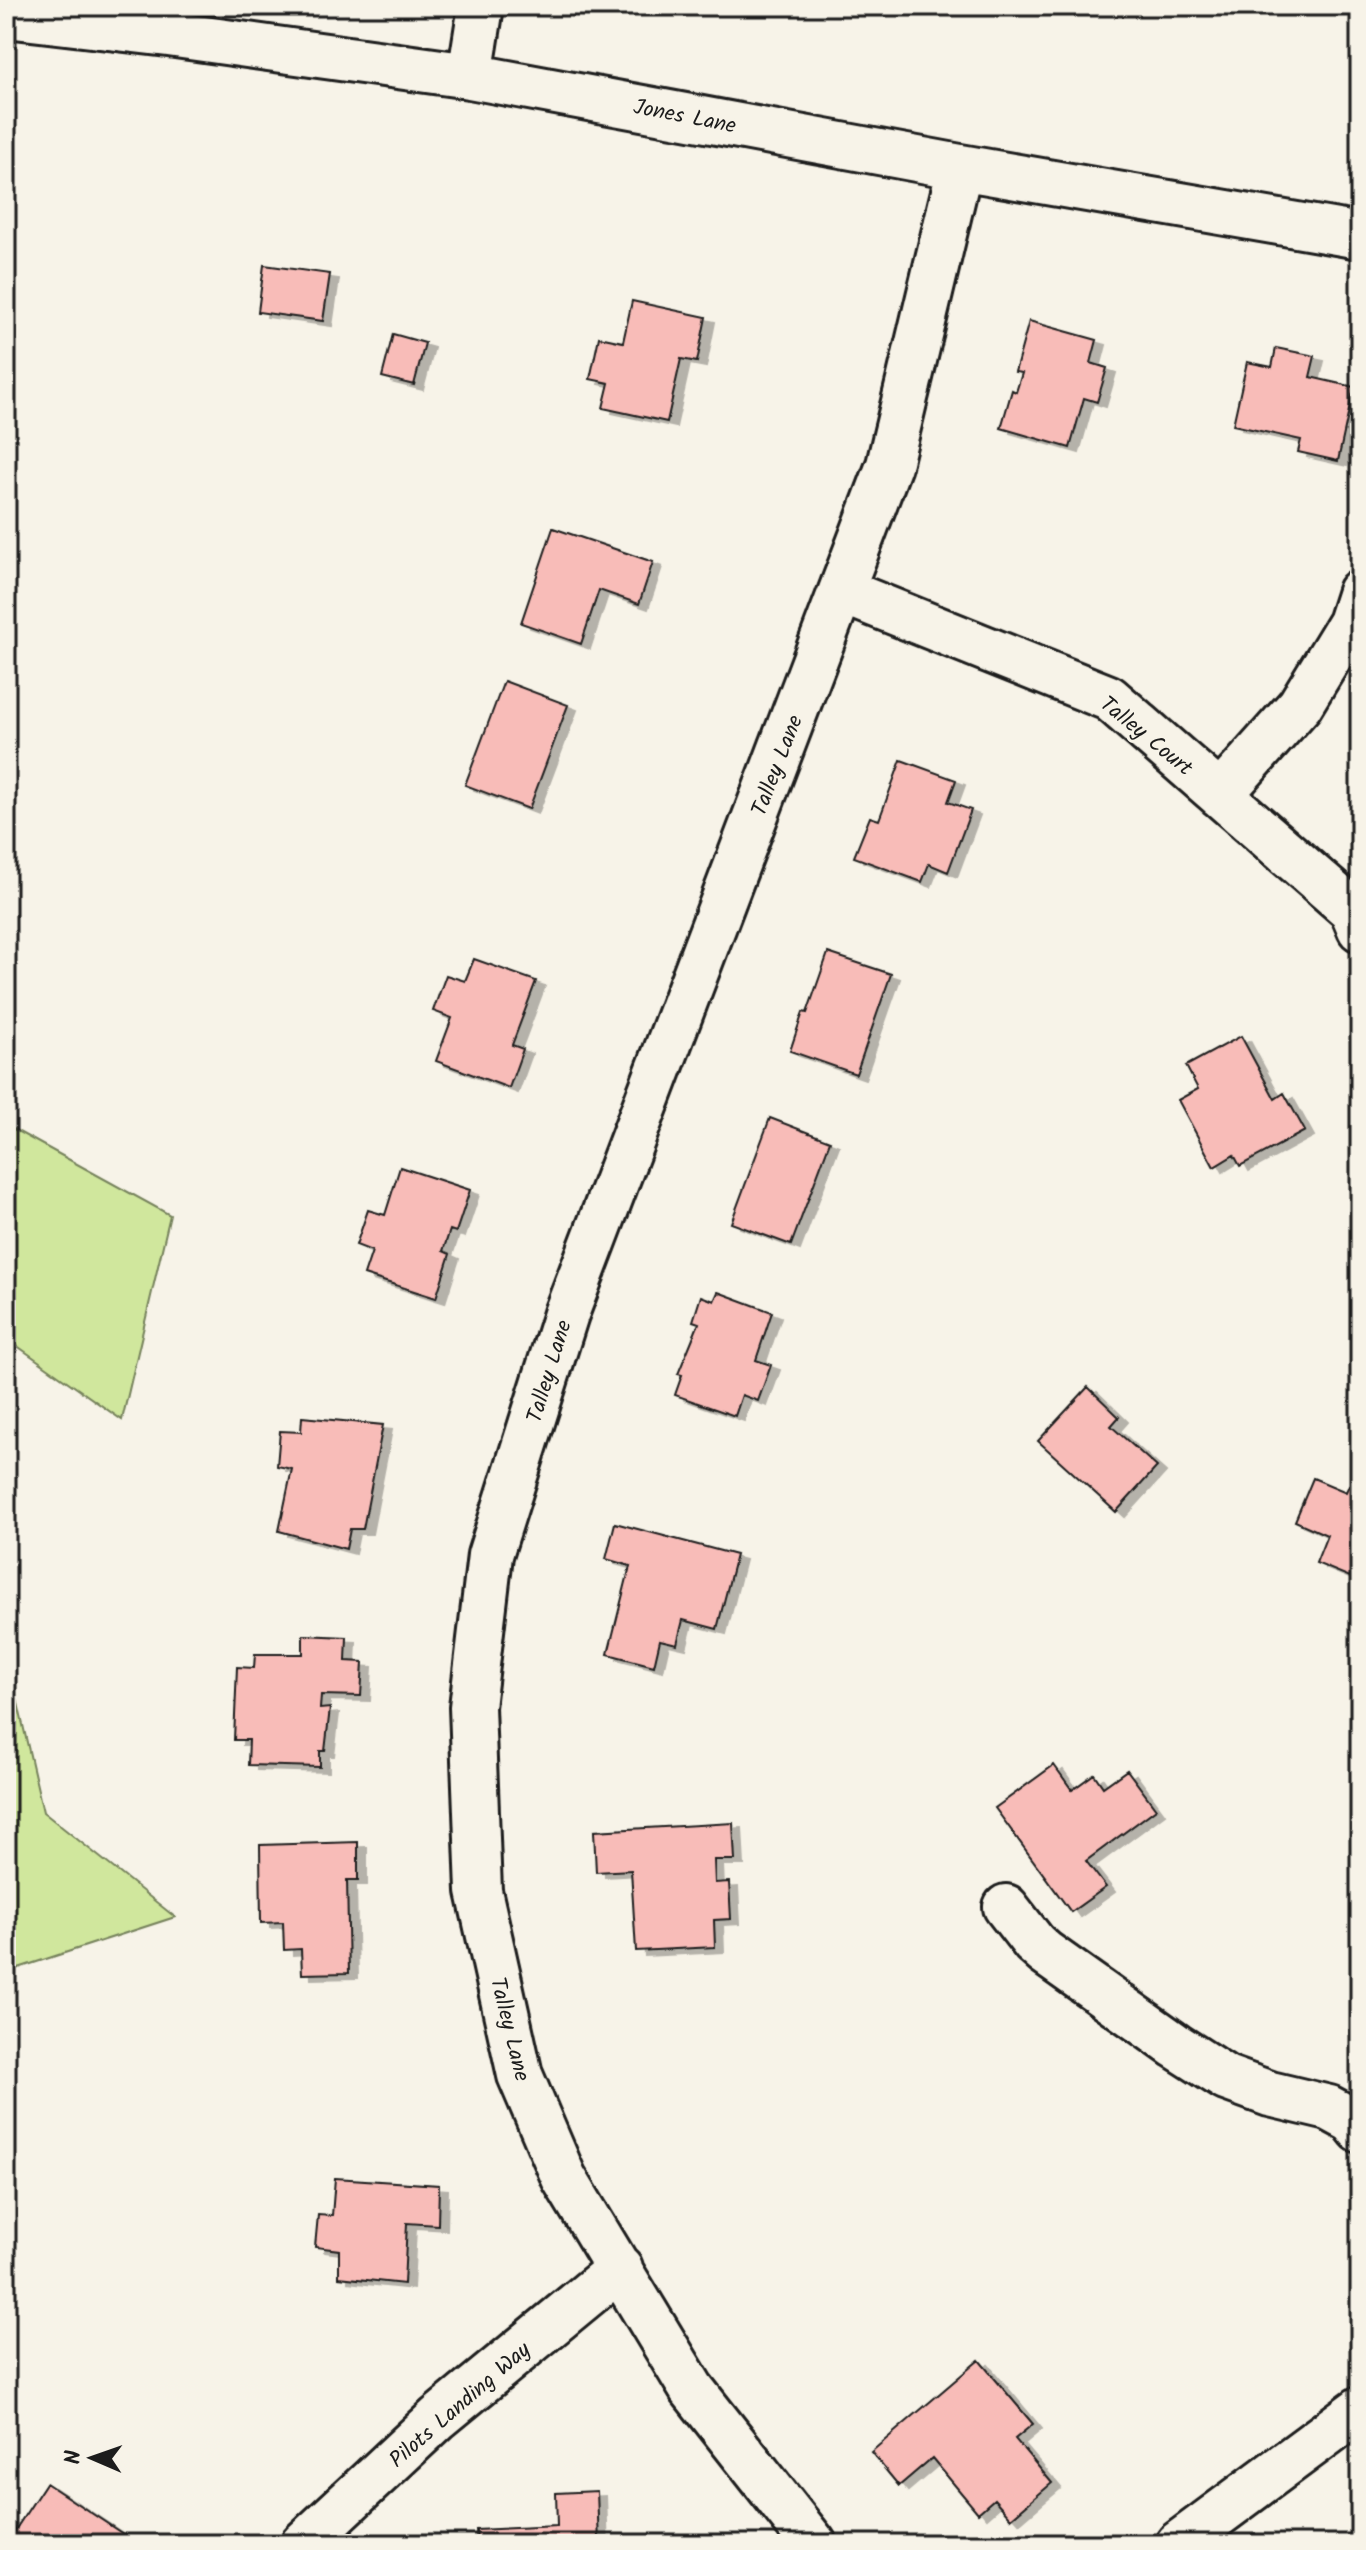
<svg xmlns="http://www.w3.org/2000/svg" width="1366" height="2550" viewBox="0 0 1366 2550" font-family="Kalam,sans-serif">
	<style>
		.green { fill: #d0e79d; stroke: #76825c; stroke-width: 2 }
		.building { fill: #f8bcb8; stroke: #1c1c1c; stroke-width: 2; filter: url(#shadow) }
		.lines { fill: none; stroke-linecap: round; stroke-linejoin: round }
		.minor-casing { stroke: #1c1c1c; stroke-width: 50 }
		.minor { stroke: #f7f3e8; stroke-width: 44 }
		.labels { text-anchor: middle; stroke-width: 6; stroke-linejoin: round; paint-order: stroke }
		.street-label { font-size: 22px; fill: #1c1c1c; stroke: #f7f3e8 }
	</style>
	<defs>
		<filter id="shadow"><feDropShadow dx="9" dy="5" stdDeviation="0" flood-color="#0004"/></filter>
	</defs>
	<rect width="100%" height="100%" fill="#f7f3e8"/>
	<filter id="ink" filterUnits="userSpaceOnUse"><feTurbulence type="fractalNoise" baseFrequency=".0125" numOctaves="2"/><feDisplacementMap in="SourceGraphic" scale="16" xChannelSelector="R" yChannelSelector="G"/><feConvolveMatrix kernelMatrix="1 2 1 2 8 2 1 2 1" color-interpolation-filters="sRGB"/></filter>
	<g filter="url(#ink)">
		<path class="green" d="M6 1125 170 1215 122 1420 6 1338Z
			M6 1651 43 1812 175 1917 6 1972Z"/>
		<path class="building" d="M264 265 330 274 323 321 258 312Z
			M632 301 706 317 697 362 681 359 667 422 603 408 609 383 590 379 599 337 623 342Z
			M1029 321 1097 340 1091 363 1107 368 1097 402 1084 398 1070 448 1001 428 1012 390 1016 392 1022 373 1015 372Z
			M393 334 425 343 414 385 382 377Z
			M1276 348 1315 356 1310 377 1354 387 1338 461 1298 452 1301 440 1233 425 1247 362 1272 367Z
			M553 528 653 562 639 604 599 590 581 644 521 623Z
			M504 681 568 705 529 809 465 785Z
			M901 760 956 780 948 802 971 810 948 872 929 864 922 882 854 857 870 817 879 820Z
			M828 953 891 974 856 1074 790 1051 803 1012 807 1013Z
			M474 959 536 981 512 1045 523 1049 509 1088 436 1061 452 1018 433 1011 446 975 465 981Z
			M1241 1036 1275 1099 1284 1093 1305 1131 1240 1166 1234 1155 1214 1167 1178 1100 1198 1089 1186 1066Z
			M770 1118 830 1141 791 1245 731 1223Z
			M400 1167 470 1190 456 1232 450 1230 443 1251 450 1254 436 1298 364 1275 372 1251 356 1245 368 1210 385 1215Z
			M718 1292 772 1312 756 1360 771 1365 758 1401 742 1395 735 1416 675 1395 682 1375 678 1374 699 1323 693 1321 701 1296 714 1301Z
			M1088 1387 1119 1417 1111 1426 1157 1467 1116 1512 1038 1441Z
			M302 1417 383 1425 363 1529H350L346 1549 279 1531 292 1469 277 1466 280 1431 301 1432Z
			M1313 1478 1346 1492 1349 1485 1360 1490V1559L1358 1558 1350 1577 1316 1563 1327 1535 1295 1521Z
			M615 1523 736 1555 717 1629 683 1620 677 1644 660 1640 654 1666 608 1654 630 1566 606 1559Z
			M303 1635 347 1637 346 1661 363 1662 361 1696 321 1695 320 1709 330 1708 325 1751H320V1767L248 1765 249 1740H234L237 1667 254 1668 255 1654H303Z
			M1054 1765 1072 1790 1094 1774 1103 1787 1127 1770 1156 1809 1086 1861 1106 1887 1071 1912 995 1808Z
			M733 1823 735 1860H714L715 1883 729 1882 731 1919 714 1920 715 1947 636 1951 631 1870 596 1872 594 1831Z
			M358 1842V1880H347L349 1973 302 1974 301 1949 284 1950 283 1922 261 1923 260 1845Z
			M335 2178 439 2185 438 2225 407 2223 404 2284 339 2277V2250L315 2247 318 2215 332 2216Z
			M979 2360 1033 2424 1015 2439 1052 2483 1011 2518 994 2499 978 2513 932 2458 899 2486 871 2452Z
			M46 2483 138 2544H6Z
			M597 2491 599 2544H477L476 2530 557 2526 556 2493Z"/>
		<g class="lines">
			<defs>
				<path id="minor" d="M6 15 168 34 470 76 960 167 1360 236
					M470 76 481 6
					M842 591 1109 698 1352 910 1360 929
					M1220 795 1300 705 1350 623 1360 592
					M1006 1907 1034 1943 1045 1953 1176 2046 1226 2078 1270 2094 1329 2108 1353 2121 1360 2130
					M303 2544 438 2418 620 2268
					M814 2544 691 2388 564 2178 520 2075 479 1891 472 1707 490 1555 566 1314 889 465 960 167
					M1178 2544 1360 2409"/>
			</defs>
			<use href="#minor" class="minor-casing"/>
			<use href="#minor" class="minor"/>
		</g>
	</g>
	<g class="labels">
		<g class="street-label">
			<text transform="translate(685 115) rotate(11)" y="8">Jones Lane</text>
			<text transform="translate(1147 735) rotate(39)" y="8">Talley Court</text>
			<text transform="translate(776 765) rotate(-69)" y="8">Talley Lane</text>
			<text transform="translate(548 1371) rotate(-73)" y="8">Talley Lane</text>
			<text transform="translate(511 2029) rotate(76)" y="8">Talley Lane</text>
			<text transform="translate(459 2404) rotate(-41)" y="8">Pilots Landing Way</text>
		</g>
	</g>
	<rect width="1366" height="2550" fill="none" stroke="#f7f3e8" stroke-width="32"/>
	<rect x="16" y="16" width="1334" height="2518" fill="none" stroke="#1c1c1c" stroke-width="3" filter="url(#ink)"/>
	<g transform="translate(92 2458) rotate(272)" stroke="#f7f3e8" stroke-width="6" paint-order="stroke">
	<path d="M0-6L14 30L0 20L-14 30Z" fill="#1c1c1c"/>
	<text y="-12" font-size="22" font-weight="bold" text-anchor="middle" fill="#1c1c1c">N</text>
	</g>
</svg>
